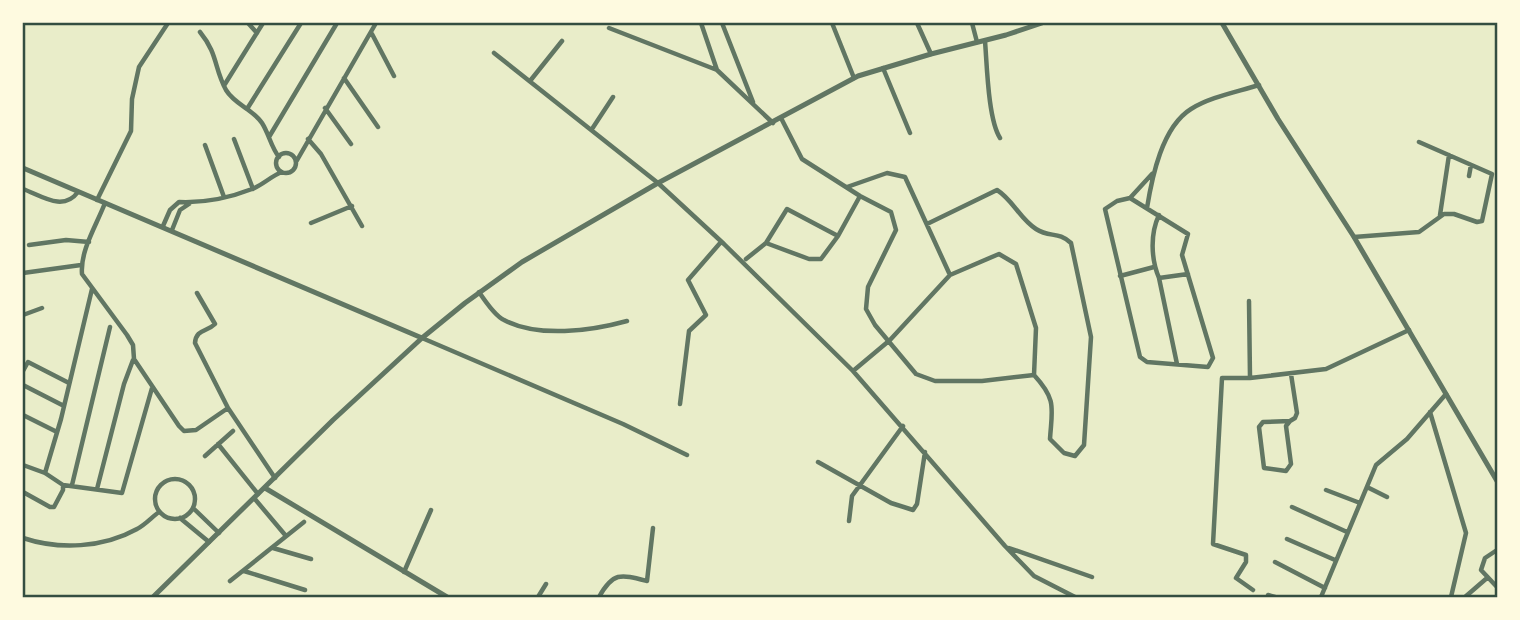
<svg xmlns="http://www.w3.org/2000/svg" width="1520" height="620" viewBox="0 0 1520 620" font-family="'Asap Condensed',sans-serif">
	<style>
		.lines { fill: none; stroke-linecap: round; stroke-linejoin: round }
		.minor { stroke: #617663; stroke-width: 4.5 }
		.tertiary { stroke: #617663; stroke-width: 5 }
		.neatline { fill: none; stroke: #344e41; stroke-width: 2.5 }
	</style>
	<rect width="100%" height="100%" fill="#e9edc9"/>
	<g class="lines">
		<path class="minor" d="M248 23 257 33
			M701 23 717 70 773 123
			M722 23 753 102
			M832 23 854 78
			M917 23 931 54
			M972 23 977 42
			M609 28 717 70
			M200 32C218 54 214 68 226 90 235 105 253 109 262 123 269 134 271 147 279 157
			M372 34 394 76
			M985 41C987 65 988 119 1000 138
			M494 53 658 183 724 244 853 371 1005 546 1034 576 1075 597
			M883 68 910 133
			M344 78 378 127
			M530 81 562 41
			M225 84 263 23
			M325 108 351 144
			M247 109 301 23
			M781 118 802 159 860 196 891 212 896 230 868 287 866 309 875 325 916 374 935 381H982L1034 375
			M592 129 613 97
			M269 137 337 23
			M234 139 253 189
			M308 139 321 154 362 226
			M205 145 224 197
			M276 163a10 10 0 1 1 20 0a10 10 0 1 1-20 0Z
			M296 162 376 23
			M1469 176 1471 165
			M847 187 887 173 905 177 950 275
			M23 189C42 196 63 212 78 192
			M1130 198 1188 234 1182 255 1213 358 1208 367 1147 362 1140 357 1105 209 1117 201 1130 198 1152 174
			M97 200 131 131 132 99 139 67 168 23
			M105 203C96 226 80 251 82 274L127 335 133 345 134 359 179 426 184 431 196 430 228 408
			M1147 208C1152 177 1162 127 1191 109 1210 97 1237 92 1259 85
			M1159 215C1150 234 1151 259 1159 278L1177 364
			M1440 215 1449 155
			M311 223 352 206
			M163 226 170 210 179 202C203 203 229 198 252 189 263 185 271 176 282 172
			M172 230 180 210 189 204
			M1354 237 1419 232 1444 214H1454L1477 222 1482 221 1492 174 1419 142
			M766 243 809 259H821L838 236 860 196
			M29 245 66 240 89 242
			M746 259 766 243 787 209 838 236
			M23 273 81 265
			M1120 276 1154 267
			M1159 278 1188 274
			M479 292C485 301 495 316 504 320 538 338 591 331 627 321
			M197 293 215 324C207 332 196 329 195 343L228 408 275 478
			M1249 301 1250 378
			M23 315 42 308
			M422 338 623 424 687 455
			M23 371 28 362 69 383
			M853 371 890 340 950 275 999 254 1016 264 1036 328 1034 375C1057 400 1052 408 1050 439L1064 453 1075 456 1084 445 1091 337 1071 243C1058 231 1050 238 1036 229 1020 219 1013 200 997 190L927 224
			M23 385 64 406
			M680 404 689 331 706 315 688 280 721 242
			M1430 412 1466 533 1451 597
			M23 415 57 432
			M1290 421 1263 422 1259 427 1264 468 1286 471 1291 464 1286 426 1290 421 1295 418 1297 413 1291 374
			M218 444 258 494
			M205 456 233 431
			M818 462 891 503 913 510 917 504 925 452
			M23 465 45 473 63 485 122 493 152 388
			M45 473 61 419 92 289
			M155 499a20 20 0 1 1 40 0a20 20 0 1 1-40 0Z
			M72 485 110 327
			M1367 487 1387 497
			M97 489 124 384 133 360
			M1326 490 1360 503
			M23 492 50 507H54L63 490V485
			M254 498 286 536
			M1292 507 1347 532
			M193 508 219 533
			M180 518 209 542
			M849 521 852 496 903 426
			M23 538C59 550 103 548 137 529 145 525 152 517 159 512
			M1287 539 1335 560
			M273 548 311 559
			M1009 548 1092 577
			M1497 550 1485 558 1481 570 1497 587
			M1275 562 1325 588
			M244 571 305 590
			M404 572 431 510
			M230 581 304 522
			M1253 590 1236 578 1246 562V555L1213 544 1222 378H1250L1326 369 1409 330
			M1268 595 1275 597
			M538 597 546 584
			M599 597C613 572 620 574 647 581L653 528
			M1321 597 1376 465 1407 439 1446 394
			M1465 597 1487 578"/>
		<path class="tertiary" d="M1222 23 1278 119 1354 237 1497 481
			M23 168 422 338
			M265 488 447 597
			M153 597 333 420 422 338 465 303 522 262 658 183 858 76 931 54 1006 35 1042 23"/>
	</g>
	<rect width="1520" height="620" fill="none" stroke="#fefae0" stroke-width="49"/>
	<rect x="24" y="24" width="1472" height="572" class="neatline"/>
</svg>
